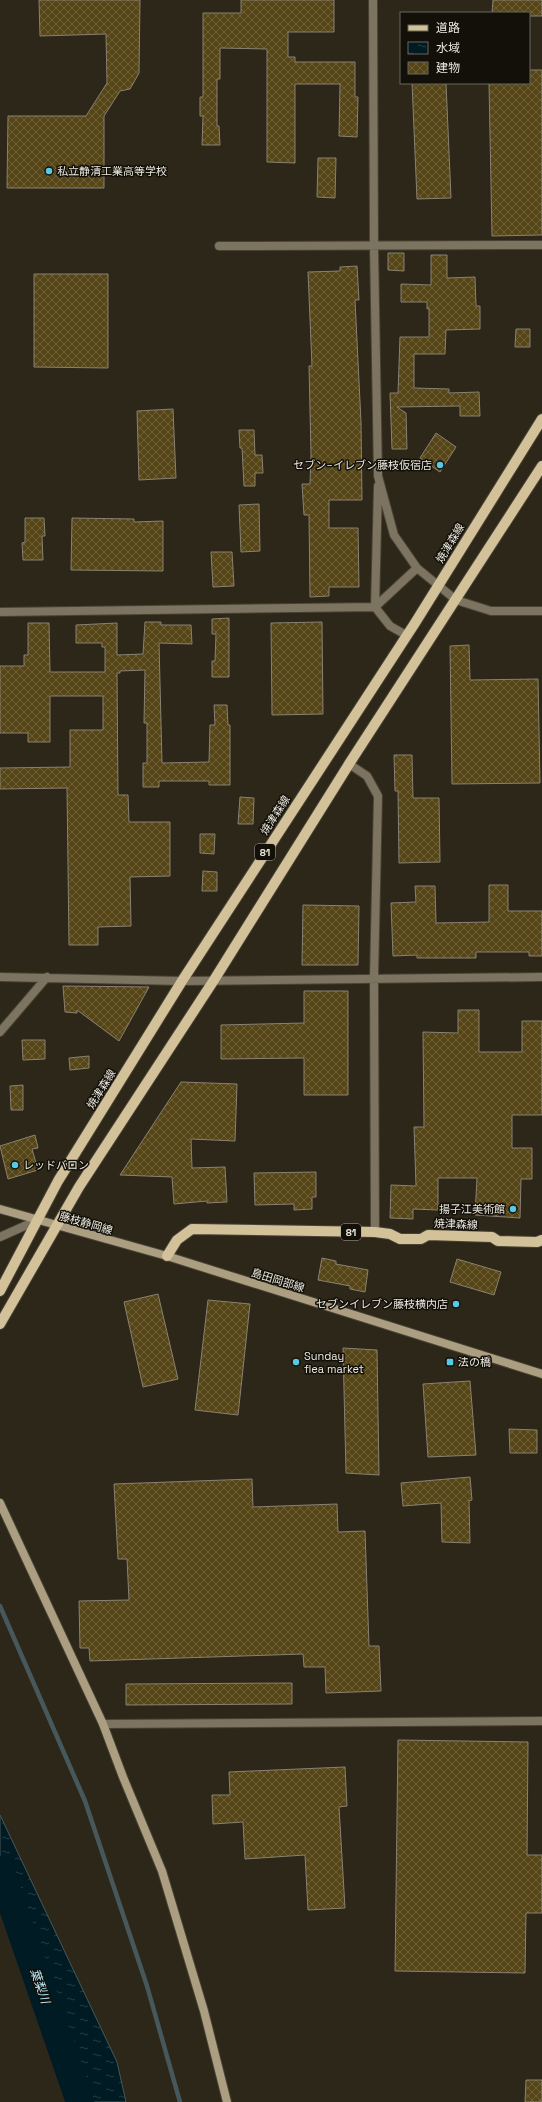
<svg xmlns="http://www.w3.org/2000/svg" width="542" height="2102" viewBox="0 0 542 2102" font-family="'Space Grotesk','Noto Sans JP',sans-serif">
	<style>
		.water { fill: url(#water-ripples); stroke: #46585b }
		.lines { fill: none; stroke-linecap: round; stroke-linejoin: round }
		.stream { stroke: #46585b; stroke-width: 4.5 }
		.river { stroke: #001b23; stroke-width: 28 }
		.building { fill: url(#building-cross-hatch); stroke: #898272 }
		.street-casing { stroke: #484235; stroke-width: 10 }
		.secondary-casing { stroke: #484235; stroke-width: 10 }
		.primary-casing { stroke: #484235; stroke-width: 12 }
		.street { stroke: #7c7461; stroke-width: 8 }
		.secondary { stroke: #ac9f81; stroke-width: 8 }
		.primary { stroke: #d2c199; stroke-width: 10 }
		.poi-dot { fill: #58c9e4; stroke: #13100a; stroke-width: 1.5 }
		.labels { text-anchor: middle; stroke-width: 3; stroke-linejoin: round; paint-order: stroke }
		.shield { fill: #13100a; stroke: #aaa79f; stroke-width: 1 }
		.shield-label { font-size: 10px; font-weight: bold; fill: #ebe8df }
		.poi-label { font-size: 11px; fill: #ebe8df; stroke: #13100a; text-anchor: start }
		.street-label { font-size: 11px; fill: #ebe8df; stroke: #13100a }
		.water-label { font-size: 12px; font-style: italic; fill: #b7ecfb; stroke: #13100a }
	</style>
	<defs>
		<pattern id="water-ripples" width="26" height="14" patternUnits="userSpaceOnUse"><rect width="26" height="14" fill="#001b23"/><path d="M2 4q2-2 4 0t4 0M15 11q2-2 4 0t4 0" fill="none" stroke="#253c42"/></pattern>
		<pattern id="building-cross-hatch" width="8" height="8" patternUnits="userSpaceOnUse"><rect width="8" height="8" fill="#564517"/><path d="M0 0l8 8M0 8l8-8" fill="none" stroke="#6e6038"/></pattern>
	</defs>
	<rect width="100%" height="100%" fill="#2d2719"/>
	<path class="water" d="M0 1815 117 2062 126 2102H84L63 2013 0 1887Z"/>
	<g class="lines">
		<path class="stream" d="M0 1606 85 1801 147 1986 180 2102"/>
		<path class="river" d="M0 1870 80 2102"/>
	</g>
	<path class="building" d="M39 0H140L139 73 130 89 120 91 104 116V188H7L8 116H86L107 83 106 34 40 36Z
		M241 0H334V32H288V57H295V62H355V97H358L357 137 339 136 340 84H295V163L267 162V49L220 48V79H217V126H219L220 145H202L203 116H200V97H203V13H241Z
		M493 0H542V16H529V13H492Z
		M529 70H542V235L492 236 489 83H529Z
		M412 83H446L451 198 417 199Z
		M318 158H336L335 198 317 197Z
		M388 253H404V271L388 270Z
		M431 255H447V278L475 277 476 306H480V329L446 330 445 354H414V388L449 389V393L479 392 480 416H460V406L397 407 406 413 407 449H392L390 393H398L400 337H429V308L427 309V302H401V284L431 285Z
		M357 266 359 300H355L361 422 362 500H329V528H358L359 587H329V596L310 597 309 515H304L302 484H310L311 455 309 366H312L308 272 340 271V267Z
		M34 274H108V368L34 367Z
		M516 329H530V347H515Z
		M173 409 176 478 139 480 137 411Z
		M239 430H254L255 455H262L263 473H255V486H244L242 448H240Z
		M436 433 456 447 440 472 420 458Z
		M259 504 260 551 241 552 239 505Z
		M25 518H44L45 536H42L43 560H23L22 543 25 542Z
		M72 518 134 519V522L163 521V571L71 570Z
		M211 552H232L234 586 213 587Z
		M229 618V677H212V661H215L216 634H212V619Z
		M145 622H161V625H191L192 644 159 643 162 763 209 762 210 725H215L214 705H227L228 725H230V785H209V781H159V787H143V763H147V723H144L145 670 120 671V673H117L118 795H128L129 822H170V876L130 877 131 926 98 927V945H69L67 788 0 789V768L70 767V730H103V696H50V742H28V733H0V666H24V655H28V623H49L50 672H105V647H102V643H76V625L117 623V655L143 654Z
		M322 622 323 714 272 715 271 623Z
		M469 645 470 680 538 679 540 783 452 784 450 646Z
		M394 755H412L413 798H439L440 862 399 863 398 791H395Z
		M240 797 254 798 253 824H238Z
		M200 834H215L214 854 200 853Z
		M203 871 217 872V891H202Z
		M489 885H508V911H542V956H529V952H476V958H417V955L393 956 391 903 416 902 415 886H435L436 923 489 922Z
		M303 905 359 906 358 965H302Z
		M63 986 149 987 119 1041 77 1010V1013L65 1012Z
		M304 991H348V1095H304V1058L221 1059V1025L304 1023Z
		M458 1010H479V1052H522V1021H542V1115H512V1148H532V1179H521L520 1218 475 1215 477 1178H438V1210L413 1209V1219L390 1218 391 1185 416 1186 414 1127H424L423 1032 458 1033Z
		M22 1040H45V1059L23 1060Z
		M89 1056V1068L70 1070 69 1058Z
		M181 1082 237 1084 235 1141 191 1139 192 1168 225 1167 227 1202 207 1203V1201L174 1204 172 1177 120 1175Z
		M23 1085V1110H11L10 1086Z
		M35 1135 38 1148 32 1149 38 1170 8 1179 0 1146Z
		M316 1172V1197H312V1209L294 1210V1204L255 1205 254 1173Z
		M322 1258 336 1261V1264L368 1270 365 1292 350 1289V1286L318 1280Z
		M457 1259 501 1272 494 1295 450 1282Z
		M158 1294 178 1379 143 1387 124 1302Z
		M208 1300 250 1304 238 1415 195 1410Z
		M343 1348 377 1350 379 1475 346 1473Z
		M470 1381 476 1455 428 1457 423 1384Z
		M509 1429 537 1430V1453H510Z
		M470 1477 472 1500 469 1501 470 1543 442 1542 441 1503 403 1506 401 1483Z
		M252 1479 253 1507 337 1504 338 1532 365 1531 369 1646H379L381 1691 326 1693 325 1667H304L303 1654 90 1661 89 1648H80L79 1601 129 1600 127 1559H118L114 1484Z
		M292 1683V1704L126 1705V1684Z
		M398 1740 528 1742 527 1855H542V1913H526L525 1973 395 1971Z
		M345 1767 347 1806 339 1807 345 1908 308 1910 305 1855 245 1859 243 1822 213 1824 212 1795H230L229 1772Z
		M526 2080H542V2102H525Z"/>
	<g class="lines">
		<defs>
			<path id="street" d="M373 0 374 247 378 476 394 535 417 568 456 600 491 611H542
				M219 246 542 245
				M378 486 375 607 390 626 406 635
				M0 612 375 607 417 568
				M349 764 367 776 378 796 374 978 375 1232
				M0 977 182 981 542 977
				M0 1032 47 977
				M0 1237 38 1220
				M103 1724 542 1721"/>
			<path id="secondary" d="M0 1209 167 1256 542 1374
				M0 1503 103 1724 123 1777 162 1871 204 2011 227 2102"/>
			<path id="primary" d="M167 1256 177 1240 192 1229 375 1232 390 1234 400 1239H421L428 1235 492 1237 498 1241 537 1242 542 1240
				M0 1291 58 1181 182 981 415 623 542 419
				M0 1324 79 1187 214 980 349 764 542 466"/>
		</defs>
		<use href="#street" class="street-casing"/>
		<use href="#secondary" class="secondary-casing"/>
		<use href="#primary" class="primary-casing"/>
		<use href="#street" class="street"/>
		<use href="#secondary" class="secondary"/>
		<use href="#primary" class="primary"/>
	</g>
	<g class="poi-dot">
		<circle cx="49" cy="171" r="4"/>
		<circle cx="440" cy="465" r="4"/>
		<circle cx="15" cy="1165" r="4"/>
		<circle cx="513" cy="1209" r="4"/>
		<circle cx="456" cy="1304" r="4"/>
		<circle cx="296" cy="1362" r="4"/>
		<rect x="446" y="1358" width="8" height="8" rx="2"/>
	</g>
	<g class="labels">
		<g class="shield">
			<rect x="255" y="844" width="20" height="16" rx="3"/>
			<rect x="341" y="1224" width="20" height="16" rx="3"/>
		</g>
		<g class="shield-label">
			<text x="265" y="856">81</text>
			<text x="351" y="1236">81</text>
		</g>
		<g class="poi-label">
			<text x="57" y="175">私立静清工業高等学校</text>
			<text x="432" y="469" text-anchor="end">セブン−イレブン藤枝仮宿店</text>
			<text x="23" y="1169">レッドバロン</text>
			<text x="505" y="1213" text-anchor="end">揚子江美術館</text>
			<text x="448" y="1308" text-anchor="end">セブンイレブン藤枝横内店</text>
			<text x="304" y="1360">Sunday<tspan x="304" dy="13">flea market</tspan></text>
			<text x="458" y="1366">法の橋</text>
		</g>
		<g class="street-label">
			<text transform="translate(450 543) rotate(-59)" y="4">焼津森線</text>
			<text transform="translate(275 815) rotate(-57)" y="4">焼津森線</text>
			<text transform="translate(101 1089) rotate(-58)" y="4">焼津森線</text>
			<text transform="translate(86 1223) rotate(16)" y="4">藤枝静岡線</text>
			<text transform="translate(456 1224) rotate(2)" y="4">焼津森線</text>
			<text transform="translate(278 1280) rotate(17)" y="4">島田岡部線</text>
		</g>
		<g class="water-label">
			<text transform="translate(40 1986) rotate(71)" y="4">葉梨川</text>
		</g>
	</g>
	<rect x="400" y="12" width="130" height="72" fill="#13100a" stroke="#69665f"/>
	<rect x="408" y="25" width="20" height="6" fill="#d2c199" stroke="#69665f"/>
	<text x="436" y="32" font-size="12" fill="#ebe8df">道路</text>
	<rect x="408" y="42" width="20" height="12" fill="url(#water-ripples)" stroke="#69665f"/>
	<text x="436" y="52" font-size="12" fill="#ebe8df">水域</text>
	<rect x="408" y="62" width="20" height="12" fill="url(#building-cross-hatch)" stroke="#69665f"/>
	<text x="436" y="72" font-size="12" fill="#ebe8df">建物</text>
</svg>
